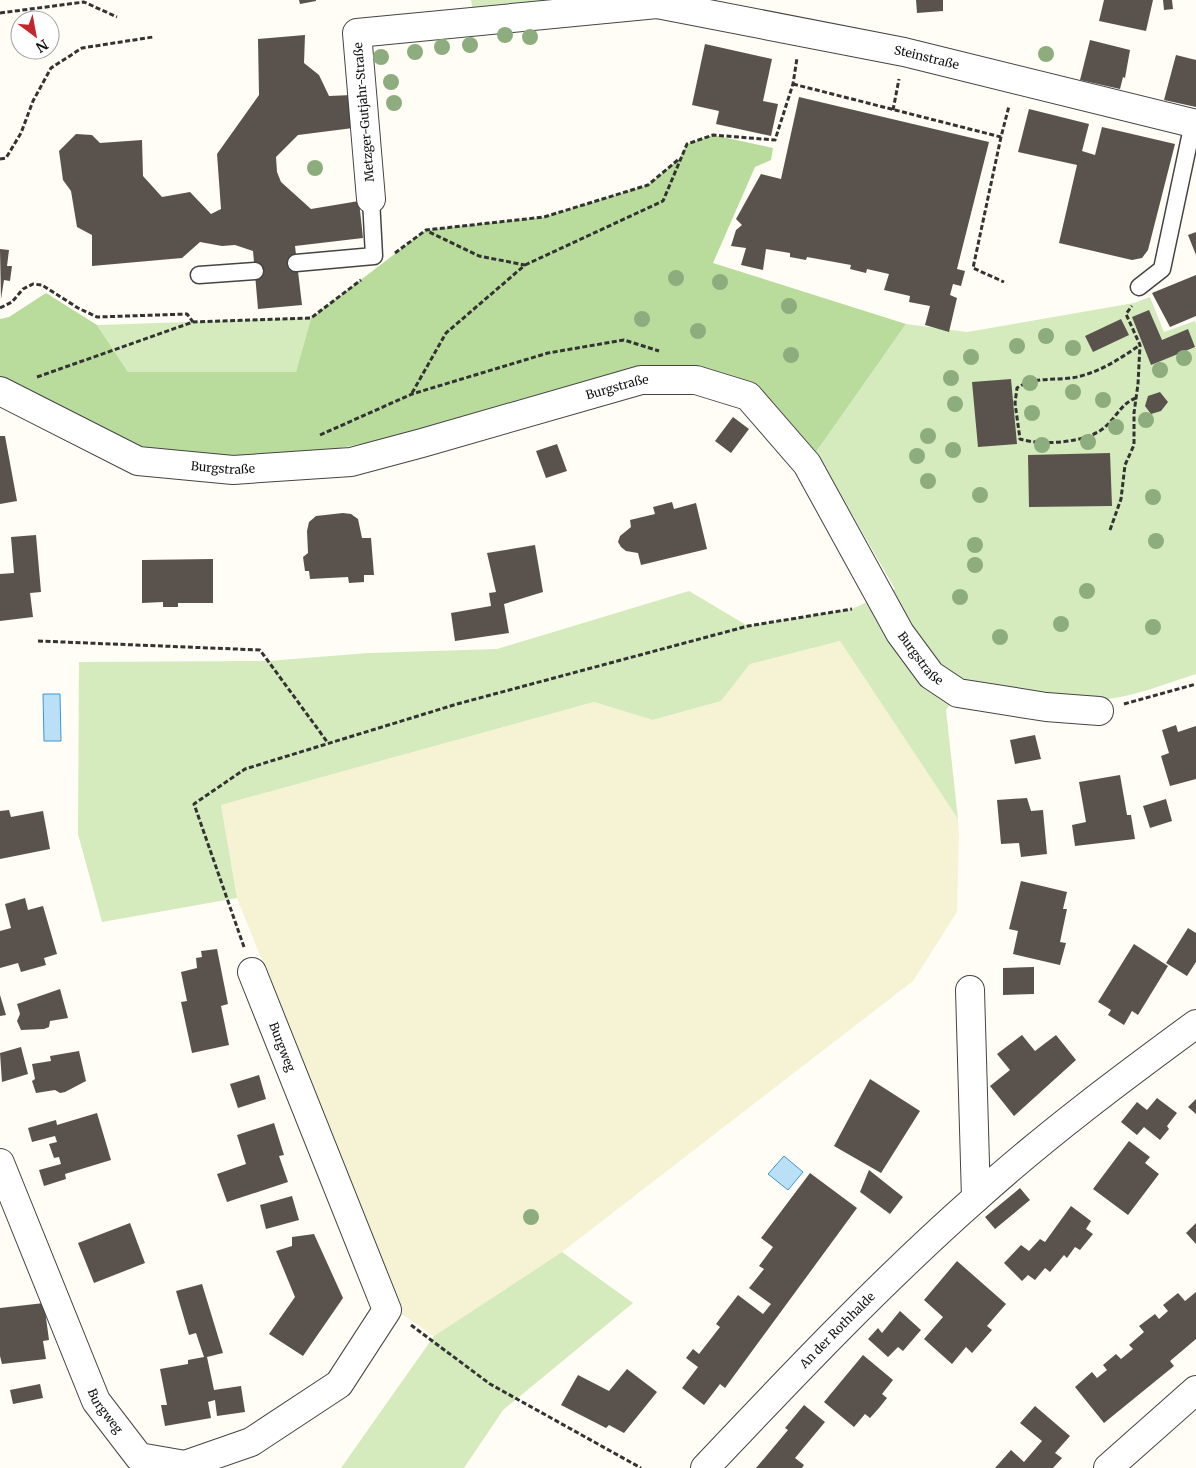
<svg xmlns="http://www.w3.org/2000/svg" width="1196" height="1468" viewBox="0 0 1196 1468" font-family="Merriweather,serif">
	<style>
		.farmland { fill: #f6f3d4 }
		.green { fill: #d5ebbd }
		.forest { fill: #b9dc9c }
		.water { fill: #b9e0f7; stroke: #3f96cf }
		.building { fill: #5a524d }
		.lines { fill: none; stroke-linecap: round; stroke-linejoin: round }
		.lane-casing { stroke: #444; stroke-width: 19 }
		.street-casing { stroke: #444; stroke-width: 30 }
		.path { stroke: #333; stroke-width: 3; stroke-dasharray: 5 2.5; stroke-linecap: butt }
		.lane { stroke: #fff; stroke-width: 16 }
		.street { stroke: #fff; stroke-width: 28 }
		.tree { fill: #8dad7f }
		.labels { text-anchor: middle; stroke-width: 5; stroke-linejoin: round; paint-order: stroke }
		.street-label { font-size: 12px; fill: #111; stroke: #fff }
	</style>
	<rect width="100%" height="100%" fill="#fffdf5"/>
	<path class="farmland" d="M840 641 958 819 959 835 957 912 913 981 562 1252 434 1336 400 1313 386 1271 237 898 221 805 594 702 654 720 721 701 750 664Z"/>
	<path class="green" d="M471 0H599L473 12Z
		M1150 297 1164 332 1195 321 1196 325V674C1164 684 1129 699 1095 700 1054 701 1013 687 973 682L957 693 946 710 958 819 840 641 750 664 721 701 653 720 594 702 221 805 237 898 102 922 78 834 79 662 268 661 368 653 497 649 689 591 748 626 852 609 895 589 816 452 906 324 967 332 1134 303Z
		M311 318 296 372H128L97 325Z
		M562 1252 633 1303 503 1410 464 1468H341L434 1336Z"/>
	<path class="forest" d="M713 135 773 148 771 160 755 167 713 263 906 324 816 452 772 401 746 383 689 368 416 433 305 455 230 459 137 447 0 379V319L9 317 46 293 97 325 128 372H296L311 318 426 230 544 217 648 185 679 159 687 144Z"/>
	<path class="water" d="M43 694H60L61 741H44Z
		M784 1156 803 1172 788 1190 768 1174Z"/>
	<path class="building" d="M299 0H316V1L300 4Z
		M916 0H943V11L917 13Z
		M1104 0H1153L1146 31 1099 21Z
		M1163 0H1172L1173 9 1164 10Z
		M305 35 304 63 319 75 329 96 352 95 353 128 298 135 276 157 277 172 281 182 311 209 359 201 363 238 295 246 302 305 258 309 253 251 235 245 222 246 200 242 182 258 92 266V235L77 227 71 191 63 180 59 151 76 134 92 135 100 143 142 140 143 176 162 197 190 192 211 214 221 209 217 154 259 95 258 39Z
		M1090 40 1130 50 1125 78 1123 77 1120 89 1080 80Z
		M705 44 772 59 763 101 778 104 771 136 716 124 719 111 692 105Z
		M1176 55 1196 60V107L1164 100Z
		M799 97 989 142 957 269 965 271 961 286 953 284 950 295 957 298 949 332 925 325 930 306 909 302 910 296 884 290 889 274 867 269 866 273 850 269 851 265 807 257 806 260 790 257V253L766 249 763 270 741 265 746 248 731 246 736 230 742 225 736 219 761 174 781 179Z
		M1029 109 1089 124 1082 151 1095 155 1102 127 1175 144 1148 250 1142 258 1132 260 1059 243 1077 165 1018 152Z
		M1196 232V255L1188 235Z
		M0 249 9 250 7 266H12L10 281 4 280 1 299Z
		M1196 275V316L1170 327 1152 293Z
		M1149 310 1162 340 1188 329 1195 347 1151 365 1132 317Z
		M1121 319 1129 335 1093 352 1085 336Z
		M1011 379 1017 444 978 447 972 382Z
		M1160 392 1168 402 1161 411 1151 414 1145 406 1148 396Z
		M733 417 749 429 731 453 715 441Z
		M0 436H5L17 501 0 504Z
		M557 444 567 471 546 478 536 451Z
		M1110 453 1112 506 1029 507 1028 455Z
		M672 502 674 509 696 503 707 549 641 565 638 553 626 551 621 547 618 542 620 536 631 527 630 520 655 514 653 507Z
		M343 513 351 514 358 519 362 538H371L374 575H364V582L349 583 348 577 310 579 309 571H305L303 557 308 553 307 531 309 522 316 516Z
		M36 535 41 592 30 593 33 617 0 621V574L14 573 11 537Z
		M535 545 543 592 504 604 509 633 455 641 451 613 491 606 489 593 496 592 487 553Z
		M213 559V603H178V607H163V602L142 603V560Z
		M1176 725 1178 732 1196 726V779L1170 786 1161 756 1169 753 1162 730Z
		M1035 735 1041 759 1015 764 1010 740Z
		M1120 775 1127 815H1131L1135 839 1075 846 1072 825 1086 822 1079 782Z
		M1027 798 1031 811 1043 810 1047 854 1021 857 1019 843 1001 844 997 800Z
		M1166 799 1172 821 1150 828 1143 806Z
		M9 810 11 817 43 811 50 849 0 859V811Z
		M1021 881 1067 892 1063 909H1067L1060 942 1066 943 1060 965 1013 954 1018 931 1009 929Z
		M25 898 28 910 43 906 57 954 44 958 46 965 21 972 18 963 0 968V931L11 928 5 904Z
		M1188 928 1196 933V962L1187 976 1166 963Z
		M1134 944 1168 966 1138 1015 1132 1011 1124 1025 1108 1015 1111 1010 1098 1002Z
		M217 949 228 1004 221 1006 229 1045 192 1053 181 1002 187 1001 181 972 197 968 196 958 202 957 201 951Z
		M1034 967V994L1003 995V968Z
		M60 989 68 1018 50 1021 49 1027 44 1029 21 1030 17 1021 20 1014 17 1004Z
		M0 995 6 1015 0 1016Z
		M1022 1035 1035 1051 1056 1035 1076 1060 1014 1116 990 1086 1010 1070 997 1054Z
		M21 1047 28 1074 2 1082 0 1053Z
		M79 1051 86 1081 65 1092 60 1093 55 1090 36 1093 32 1081 35 1079 32 1064 51 1061 50 1056Z
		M259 1075 266 1099 238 1108 230 1084Z
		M870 1079 920 1111 881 1173 834 1146Z
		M1157 1098 1177 1113 1167 1126 1169 1129 1160 1140 1144 1127 1137 1135 1121 1122 1137 1102 1147 1110Z
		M1196 1099V1114L1188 1107Z
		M97 1113 111 1160 65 1174 66 1179 44 1186 39 1170 61 1164 59 1157 54 1158 49 1144 57 1142 55 1136 32 1142 28 1128 56 1120 57 1125Z
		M274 1123 284 1155 279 1156 288 1182 227 1202 217 1174 246 1164 237 1135Z
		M1129 1141 1150 1157 1145 1163 1159 1174 1128 1215 1093 1189Z
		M869 1170 903 1197 890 1214 860 1192Z
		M810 1173 857 1208 725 1388 720 1384 704 1405 682 1388 698 1367 686 1358 693 1349 699 1354 720 1327 716 1324 738 1295 763 1314 771 1304 749 1288 764 1269 759 1266 773 1247 761 1238Z
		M1020 1188 1030 1200 995 1229 985 1217Z
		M292 1196 299 1220 266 1229 260 1205Z
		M1071 1206 1091 1221 1086 1229 1093 1234 1080 1250 1075 1247 1067 1258 1064 1255 1050 1272 1045 1268 1035 1280 1028 1275 1022 1281 1004 1263 1021 1245 1029 1251 1040 1239 1045 1242Z
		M130 1223 145 1263 94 1283 78 1243Z
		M1196 1223V1244L1186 1233Z
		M314 1234 343 1298 303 1356 269 1334 295 1297 276 1251 292 1246V1237Z
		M957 1261 1006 1304 987 1326 992 1330 972 1353 966 1347 952 1364 924 1339 943 1317 924 1300Z
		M202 1284 223 1353 207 1357 214 1390 241 1386 245 1412 217 1416 215 1400 208 1402 211 1418 165 1426 161 1405H167L160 1369 188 1364V1360L204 1357 196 1333 189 1335 176 1291Z
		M1196 1292V1339L1170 1361 1174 1366 1104 1423 1075 1387 1092 1372 1097 1378 1107 1370 1103 1365 1116 1354 1121 1359 1133 1349 1129 1345 1144 1332 1139 1326 1155 1314 1159 1319 1168 1311 1163 1305 1178 1293 1185 1301Z
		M44 1303 49 1340 43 1341 46 1359 2 1364 0 1356V1308Z
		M900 1311 921 1330 903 1351 898 1347 888 1357 868 1339 878 1328 882 1333Z
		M863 1355 893 1380 882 1394 887 1398 879 1408 870 1418 865 1414 854 1427 824 1402Z
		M627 1369 657 1392 624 1433 609 1425 606 1428 561 1405 578 1375 609 1391Z
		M40 1384 43 1398 13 1404 10 1390Z
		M804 1405 825 1422 795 1458 804 1465 802 1468H756L788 1430 785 1428Z
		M1035 1406 1070 1436 1055 1453 1062 1458 1053 1468H995L1011 1450 1024 1462 1042 1441 1020 1423Z"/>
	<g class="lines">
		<defs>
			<path id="lane" d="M296 263 374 256 371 199
				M199 275 255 271
				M1139 287 1162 269 1193 123"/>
			<g id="street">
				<path id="s1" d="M656 0 657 4 904 52 1196 124"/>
				<path d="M371 199 357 33 657 4"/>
				<path id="s2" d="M0 391 138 461 233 470 351 462 422 443 641 380H696L748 396 807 464 900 633 931 675 958 693 1046 707 1099 711"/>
				<path d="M970 990 976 1198"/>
				<path id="s3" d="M0 1163 96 1401 139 1457 185 1465 251 1442 339 1384 387 1310 252 972"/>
				<path id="s4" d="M705 1468C793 1375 881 1282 976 1198 1046 1135 1121 1079 1196 1024"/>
				<path d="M1108 1468 1196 1390"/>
			</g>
		</defs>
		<use href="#lane" class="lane-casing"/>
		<use href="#street" class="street-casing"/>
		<path class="path" d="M0 13 84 2 117 17
			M793 84 1001 137 1009 106
			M893 110 899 79
			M1001 137 973 268 1004 282
			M0 159 6 158 21 133 33 101 51 68 82 48 153 37
			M395 253 426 230 544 217 648 185 679 159
			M525 265 663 201 687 144 713 135 775 140 793 84 797 58
			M0 308 12 302 23 289 33 284 42 285 78 308 97 317 187 314 193 322
			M37 377 193 322 311 318 361 280
			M412 393 446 333 525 265 479 256 427 231
			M1136 398C1122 403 1117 416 1106 426 1089 443 1042 446 1020 439L1015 403 1017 388C1036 375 1059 382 1081 376 1103 370 1121 358 1140 345
			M320 435 412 394 548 353 624 340 659 351
			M1110 530 1121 499 1125 465 1134 445V413L1138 384 1140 345 1126 314 1132 306
			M38 641 260 650 328 743
			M1124 704 1196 684
			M244 947 194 804 245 769 457 704 748 626 852 609
			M411 1325 490 1384 641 1468"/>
		<use href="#lane" class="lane"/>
		<use href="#street" class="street"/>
	</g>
	<g class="tree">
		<circle cx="505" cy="35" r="8"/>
		<circle cx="530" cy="37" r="8"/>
		<circle cx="470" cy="45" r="8"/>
		<circle cx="442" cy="47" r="8"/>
		<circle cx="415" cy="52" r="8"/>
		<circle cx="1046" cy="54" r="8"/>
		<circle cx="381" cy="57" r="8"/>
		<circle cx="391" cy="82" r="8"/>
		<circle cx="394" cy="103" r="8"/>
		<circle cx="315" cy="168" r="8"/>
		<circle cx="676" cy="278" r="8"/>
		<circle cx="720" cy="282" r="8"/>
		<circle cx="789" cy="306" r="8"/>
		<circle cx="642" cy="319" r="8"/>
		<circle cx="698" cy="331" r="8"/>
		<circle cx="1046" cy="336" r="8"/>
		<circle cx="1017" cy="346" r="8"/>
		<circle cx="1073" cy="348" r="8"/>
		<circle cx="791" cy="355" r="8"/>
		<circle cx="971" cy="357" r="8"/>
		<circle cx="1184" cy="358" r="8"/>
		<circle cx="1160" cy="370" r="8"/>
		<circle cx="951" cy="378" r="8"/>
		<circle cx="1030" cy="383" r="8"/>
		<circle cx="1073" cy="392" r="8"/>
		<circle cx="1103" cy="400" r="8"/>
		<circle cx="955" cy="404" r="8"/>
		<circle cx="1032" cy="413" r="8"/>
		<circle cx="1146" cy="420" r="8"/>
		<circle cx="1116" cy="427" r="8"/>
		<circle cx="928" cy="436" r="8"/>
		<circle cx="1088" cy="442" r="8"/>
		<circle cx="1042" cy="445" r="8"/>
		<circle cx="953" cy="450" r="8"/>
		<circle cx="917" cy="456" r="8"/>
		<circle cx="928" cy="481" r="8"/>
		<circle cx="980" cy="495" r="8"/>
		<circle cx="1153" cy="497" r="8"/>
		<circle cx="1156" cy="541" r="8"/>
		<circle cx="975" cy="545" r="8"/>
		<circle cx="975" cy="565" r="8"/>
		<circle cx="1087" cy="591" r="8"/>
		<circle cx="960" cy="597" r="8"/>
		<circle cx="1061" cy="624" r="8"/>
		<circle cx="1153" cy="627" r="8"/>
		<circle cx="1000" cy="637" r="8"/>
		<circle cx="531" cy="1217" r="8"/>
	</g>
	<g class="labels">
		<g class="street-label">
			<text dy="4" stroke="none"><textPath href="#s1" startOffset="279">Steinstraße</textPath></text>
			<text transform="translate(364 112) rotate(-95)" y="4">Metzger-Gutjahr-Straße</text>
			<text dy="4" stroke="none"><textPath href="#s2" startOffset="645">Burgstraße</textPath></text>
			<text dy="4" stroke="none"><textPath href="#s2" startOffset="240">Burgstraße</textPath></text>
			<text dy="4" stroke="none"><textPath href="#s2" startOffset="1095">Burgstraße</textPath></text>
			<text transform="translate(282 1047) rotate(69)" y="4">Burgweg</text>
			<text dy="4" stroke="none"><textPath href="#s4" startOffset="191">An der Rothhalde</textPath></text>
			<text dy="4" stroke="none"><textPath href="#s3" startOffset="270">Burgweg</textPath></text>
		</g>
	</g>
	<g transform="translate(35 35) rotate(148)"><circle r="24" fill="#ffffff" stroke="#a0a0a0"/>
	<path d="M0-4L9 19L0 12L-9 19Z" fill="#c4262e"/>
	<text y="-8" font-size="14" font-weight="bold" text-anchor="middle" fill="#111111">N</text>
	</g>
</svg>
